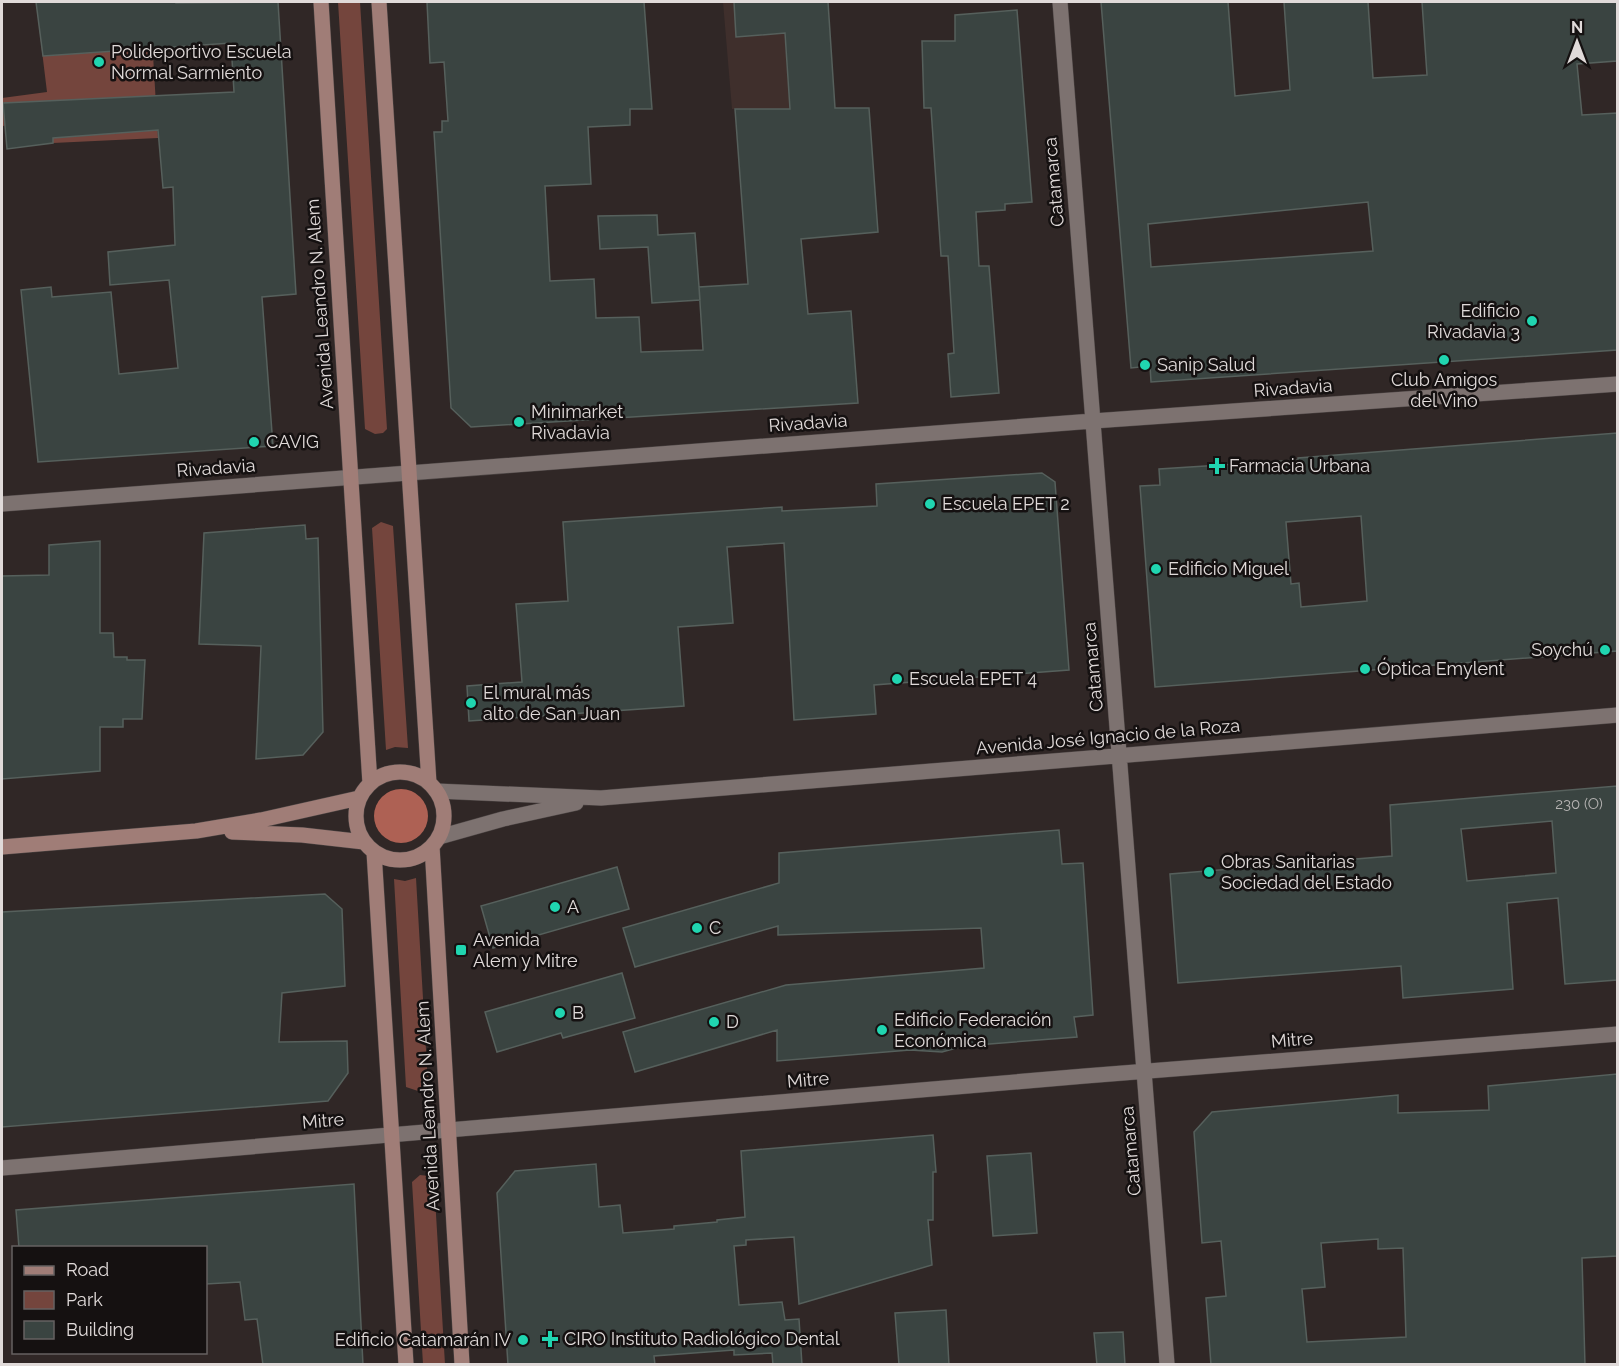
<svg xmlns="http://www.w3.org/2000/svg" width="1619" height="1366" viewBox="0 0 1619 1366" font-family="Raleway,sans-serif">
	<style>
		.built { fill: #3f2f2c }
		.green { fill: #74453d }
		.water { fill: #ae6154 }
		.building { fill: #3a4441; stroke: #56605c; stroke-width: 1.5; fill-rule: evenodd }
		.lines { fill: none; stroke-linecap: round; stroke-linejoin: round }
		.street-casing { stroke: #4c4544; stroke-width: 16 }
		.secondary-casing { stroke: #4c4544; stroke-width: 16 }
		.street { stroke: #7d7270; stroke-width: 15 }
		.secondary { stroke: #a07d77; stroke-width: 15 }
		.poi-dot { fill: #20d5b0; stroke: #151111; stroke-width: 2 }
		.labels { text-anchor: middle; stroke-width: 5; stroke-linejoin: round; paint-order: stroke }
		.number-label { font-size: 15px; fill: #b6b4b3 }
		.poi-label { font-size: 18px; fill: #e0dad9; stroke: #151111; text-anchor: start }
		.street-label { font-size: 18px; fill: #e0dad9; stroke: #151111 }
	</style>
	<rect width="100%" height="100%" fill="#302726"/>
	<path class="built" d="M723 2H782L790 109H732Z"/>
	<path class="green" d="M36 2H176L178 37 152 38 158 138 53 143 51 122 2 126V98L47 92Z
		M338 2H360L387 429 383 433 375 434 365 429Z
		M381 522 393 526 408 748 395 747 386 750 372 528Z
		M416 878 428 1084 426 1088 418 1091 406 1087 394 879 405 881Z
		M420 1175 429 1176 434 1181 445 1364H423L412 1182Z"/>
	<path class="water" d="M374 816a27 27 0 1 1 54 0a27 27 0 1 1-54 0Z"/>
	<path class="building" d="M36 2H176V3L278 2 296 294 262 297 273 446 38 462 21 290 51 287 52 297 111 292 119 374 178 368 169 280 110 285 108 252 175 245 173 187 163 188 158 130 53 138V143L7 149 3 103 234 92 231 43 43 56Z
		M427 2H644L652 109H630V125L588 127 591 184 545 186 550 281 594 279 596 318 639 317 641 352 703 350 699 287 748 284 735 109H790L785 33 736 37 734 2H828L835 108H869L878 232 801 239 808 314 851 311 858 403 471 427 451 408 434 132H442V121H448L444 62 430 63Z
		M1101 2H1228L1235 96 1290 90 1284 2H1368L1373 78 1427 75 1422 2H1617V61L1577 64 1582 115 1617 113V350L1151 382 1150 366 1131 368ZM1368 202 1373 251 1151 267 1148 224Z
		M1017 10 1032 202 1005 204V210L976 212 979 266H989L999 393 951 397 948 354 954 353 948 256H941L931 108H924L922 41H955V15Z
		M657 215 658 235 695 233 700 300 652 303 648 247 600 249 598 216Z
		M1617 433V651L1155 687 1140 486 1160 485 1159 469 1298 460V458ZM1361 516 1367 601 1301 607 1299 583 1291 584 1286 522Z
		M1042 473 1055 482 1069 670 874 685 876 714 794 720 784 543 727 547 733 623 678 627 684 706 469 721 467 686 522 682 516 604 568 601 563 522 782 507V511L877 506 876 484Z
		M305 525 306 539 318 538 323 732 303 755 256 759 261 646 199 644 204 533Z
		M100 541V633H113L114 657H127V660H145L142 719H123V727H100V771L2 779V576L49 575V545Z
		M1617 786V980L1565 984 1558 898 1507 903 1513 989 1403 998 1401 966 1178 983 1170 874 1392 856 1390 805ZM1552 821 1556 873 1467 881 1461 829Z
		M1059 830 1062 864 1083 863 1093 1015 1074 1017 1077 1037 964 1046 942 1052 910 1050 777 1061V1030L635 1072 623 1032 786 985 984 968 981 928 778 935V926L635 967 623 928 779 883V853Z
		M617 867 629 909 493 948 481 906Z
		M325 894 342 909 345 986 282 993 279 1042 347 1041 348 1073 328 1101 2 1127V912Z
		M622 973 635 1018 563 1038 561 1033 497 1052 485 1012Z
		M1617 1074V1256L1582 1258 1585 1365H1211L1206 1298 1226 1296 1221 1241 1202 1243 1194 1132 1212 1112 1398 1095V1113L1489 1110 1488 1086ZM1378 1239V1249L1403 1248 1406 1337 1307 1342 1302 1289 1325 1287 1321 1243Z
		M933 1135 936 1172H933V1220H928L932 1265 799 1304 794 1237 746 1240V1245L734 1246 739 1305 782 1302 785 1320 799 1319 802 1365H773L772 1353 734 1355V1350L654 1356 655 1365H508L497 1193 515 1171 596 1164 599 1207 620 1205 623 1233 674 1229V1226L717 1222V1220L745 1217 741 1151Z
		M1031 1153 1037 1233 993 1236 987 1156Z
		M354 1184 363 1365H263L257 1319 245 1320 240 1282 206 1284V1248H19L16 1210Z
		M946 1310 949 1365H899L895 1313Z
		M1123 1332 1125 1365H1097L1094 1333Z"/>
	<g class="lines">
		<defs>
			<path id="street" d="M1060 2 1167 1364
				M2 504 1093 421 1618 384
				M436 791 601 798 1618 715
				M439 837 503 819 576 803
				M2 1168 1085 1076 1618 1034"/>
			<path id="secondary" d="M321 2 370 784
				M379 2 429 783
				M356 816a44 44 0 1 1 88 0a44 44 0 1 1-88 0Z
				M232 832 302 835 364 842
				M432 846 462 1364
				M2 847 196 831 261 820 359 798
				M374 852 406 1364"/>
		</defs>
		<use href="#street" class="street-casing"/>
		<use href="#secondary" class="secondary-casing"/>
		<use href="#street" class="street"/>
		<use href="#secondary" class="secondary"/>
	</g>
	<g class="poi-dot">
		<circle cx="99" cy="62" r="6"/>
		<circle cx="1532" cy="321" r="6"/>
		<circle cx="1444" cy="360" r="6"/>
		<circle cx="1145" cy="365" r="6"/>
		<circle cx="519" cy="422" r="6"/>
		<circle cx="254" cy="442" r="6"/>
		<path d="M1214 457h6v6h6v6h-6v6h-6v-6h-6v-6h6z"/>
		<circle cx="930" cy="504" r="6"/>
		<circle cx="1156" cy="569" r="6"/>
		<circle cx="1605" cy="650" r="6"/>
		<circle cx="1365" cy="669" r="6"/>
		<circle cx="897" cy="679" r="6"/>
		<circle cx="471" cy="703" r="6"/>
		<circle cx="1209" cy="872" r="6"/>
		<circle cx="555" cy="907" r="6"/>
		<circle cx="697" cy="928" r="6"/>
		<rect x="455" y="944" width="12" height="12" rx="3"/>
		<circle cx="560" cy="1013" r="6"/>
		<circle cx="714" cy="1022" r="6"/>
		<circle cx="882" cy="1030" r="6"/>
		<path d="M547 1330h6v6h6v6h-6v6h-6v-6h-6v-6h6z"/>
		<circle cx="523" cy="1340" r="6"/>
	</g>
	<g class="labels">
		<g class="number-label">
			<text x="1579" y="809">230 (O)</text>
		</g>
		<g class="poi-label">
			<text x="111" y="58">Polideportivo Escuela<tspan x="111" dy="21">Normal Sarmiento</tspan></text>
			<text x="1520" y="317" text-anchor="end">Edificio<tspan x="1520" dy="21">Rivadavia 3</tspan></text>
			<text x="1157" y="371">Sanip Salud</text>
			<text x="1444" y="386" text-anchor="middle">Club Amigos<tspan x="1444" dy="21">del Vino</tspan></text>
			<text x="531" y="418">Minimarket<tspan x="531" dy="21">Rivadavia</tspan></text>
			<text x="266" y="448">CAVIG</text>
			<text x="1229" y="472">Farmacia Urbana</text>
			<text x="942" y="510">Escuela EPET 2</text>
			<text x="1168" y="575">Edificio Miguel</text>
			<text x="1593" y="656" text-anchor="end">Soychú</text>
			<text x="1377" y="675">Óptica Emylent</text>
			<text x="909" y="685">Escuela EPET 4</text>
			<text x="483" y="699">El mural más<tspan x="483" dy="21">alto de San Juan</tspan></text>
			<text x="1221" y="868">Obras Sanitarias<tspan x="1221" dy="21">Sociedad del Estado</tspan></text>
			<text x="567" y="913">A</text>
			<text x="709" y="934">C</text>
			<text x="473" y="946">Avenida<tspan x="473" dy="21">Alem y Mitre</tspan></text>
			<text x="572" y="1019">B</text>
			<text x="894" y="1026">Edificio Federación<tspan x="894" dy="21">Económica</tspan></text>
			<text x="726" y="1028">D</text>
			<text x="564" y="1345">CIRO Instituto Radiológico Dental</text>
			<text x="511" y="1346" text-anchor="end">Edificio Catamarán IV</text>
		</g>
		<g class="street-label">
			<text transform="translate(1054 182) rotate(-95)" y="6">Catamarca</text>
			<text transform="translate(320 304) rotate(-94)" y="6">Avenida Leandro N. Alem</text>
			<text transform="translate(1293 388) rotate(-4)" y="6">Rivadavia</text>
			<text transform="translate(808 423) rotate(-4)" y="6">Rivadavia</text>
			<text transform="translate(216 468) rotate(-4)" y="6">Rivadavia</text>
			<text transform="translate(1093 667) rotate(-95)" y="6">Catamarca</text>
			<text transform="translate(1108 737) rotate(-5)" y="6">Avenida José Ignacio de la Roza</text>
			<text transform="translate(1292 1040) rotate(-5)" y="6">Mitre</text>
			<text transform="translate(808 1080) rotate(-5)" y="6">Mitre</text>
			<text transform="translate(428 1106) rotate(-93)" y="6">Avenida Leandro N. Alem</text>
			<text transform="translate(323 1121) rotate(-5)" y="6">Mitre</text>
			<text transform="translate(1131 1151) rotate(-95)" y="6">Catamarca</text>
		</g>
	</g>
	<rect width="1619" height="1366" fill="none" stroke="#e0dad9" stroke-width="6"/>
	<rect x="12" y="1246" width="195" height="108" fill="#151111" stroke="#666161" stroke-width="1.5"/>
	<rect x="24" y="1266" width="30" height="9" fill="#a07d77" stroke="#666161" stroke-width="1.5"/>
	<text x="66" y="1276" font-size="18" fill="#e0dad9">Road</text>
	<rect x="24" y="1291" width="30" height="18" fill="#74453d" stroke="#666161" stroke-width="1.5"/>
	<text x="66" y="1306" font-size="18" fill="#e0dad9">Park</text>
	<rect x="24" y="1321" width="30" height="18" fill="#3a4441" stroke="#666161" stroke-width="1.5"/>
	<text x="66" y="1336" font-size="18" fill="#e0dad9">Building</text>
	<g transform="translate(1577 42)" stroke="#151111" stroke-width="4.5" paint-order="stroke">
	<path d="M0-4.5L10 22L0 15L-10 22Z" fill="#e0dad9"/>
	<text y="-9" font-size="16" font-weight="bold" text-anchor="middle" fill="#e0dad9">N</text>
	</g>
</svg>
